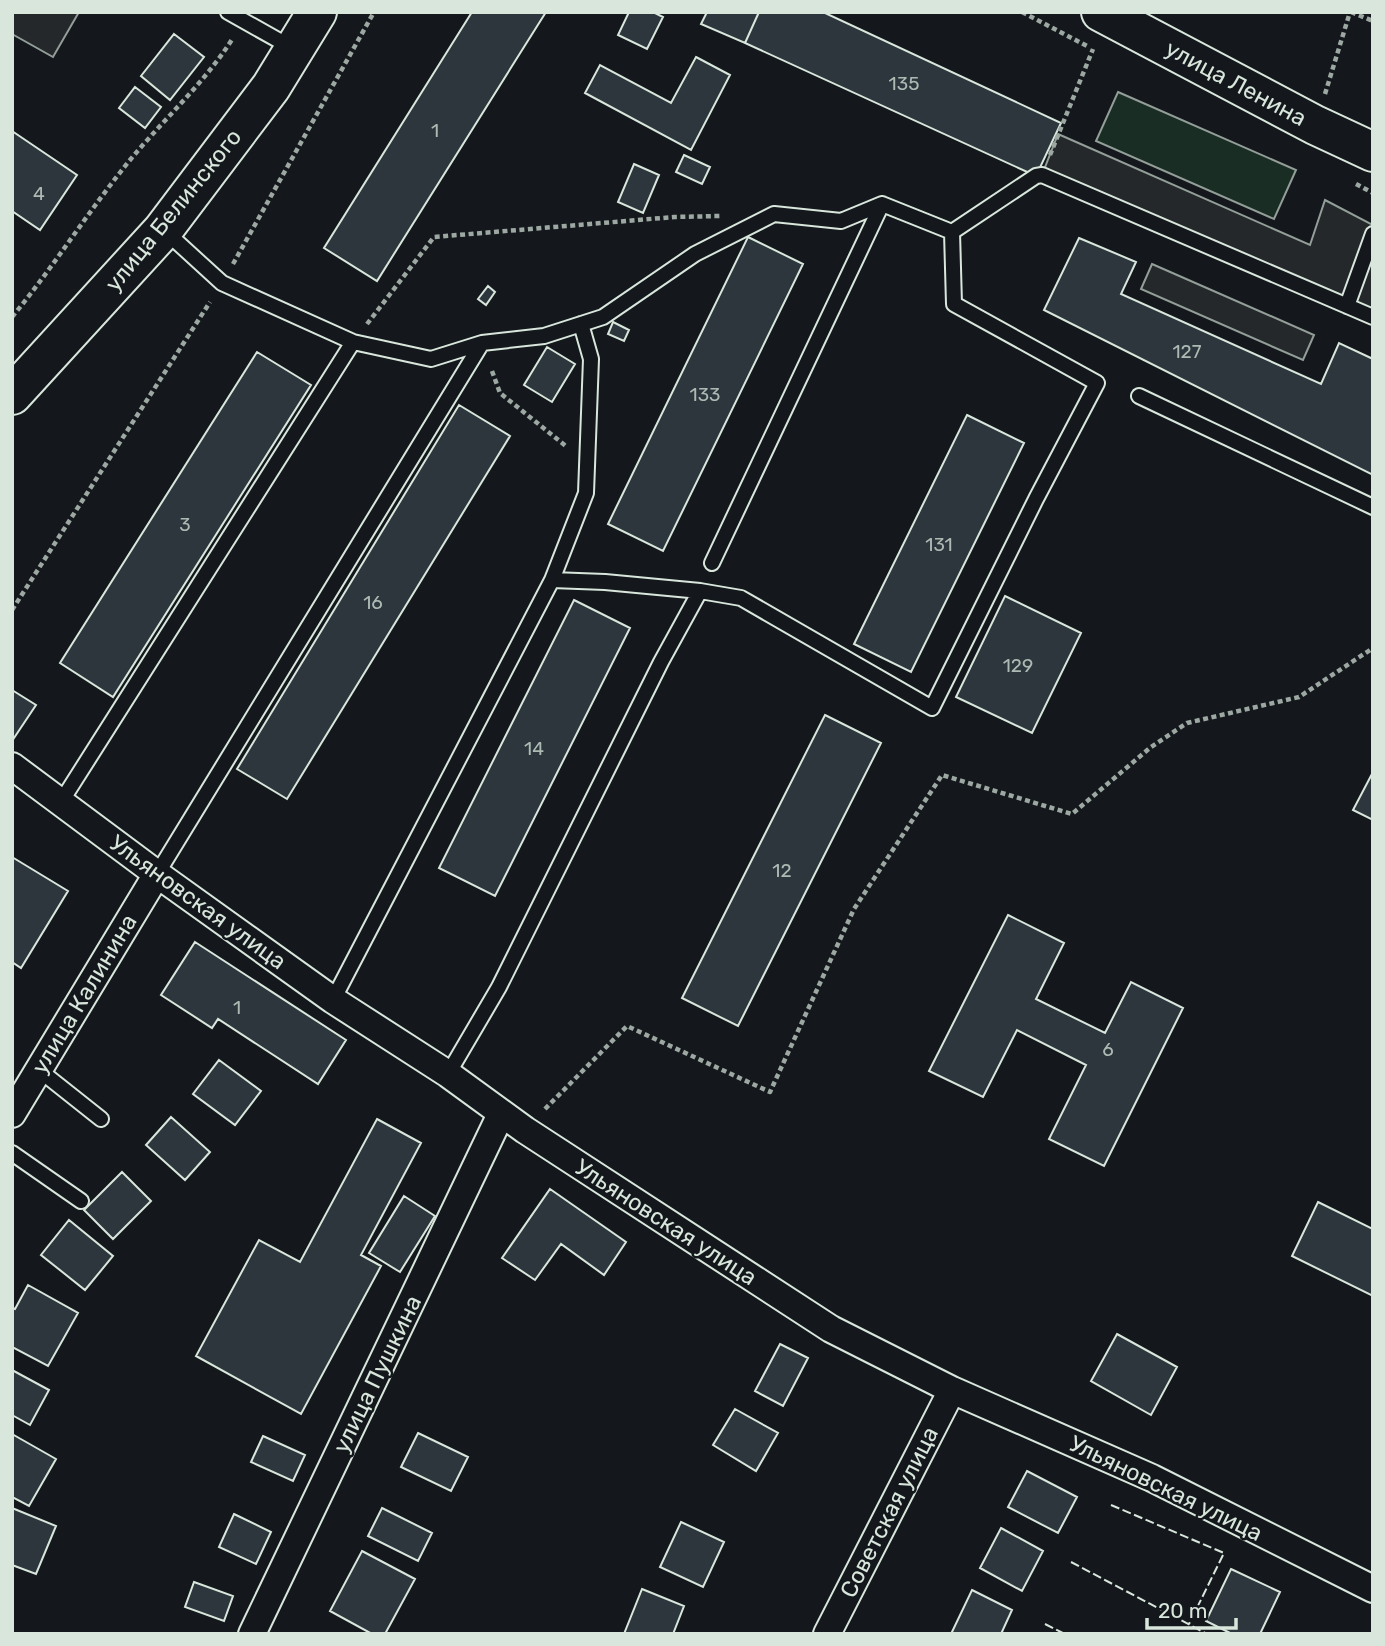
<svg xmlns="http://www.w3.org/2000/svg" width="1385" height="1646" viewBox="0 0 1385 1646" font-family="Rubik,sans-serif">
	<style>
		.green { fill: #1a2d24; stroke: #939e99; stroke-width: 2 }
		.parking { fill: #24282b; stroke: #939e99; stroke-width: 2 }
		.building { fill: #2c363c; stroke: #d8e6dc; stroke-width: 2 }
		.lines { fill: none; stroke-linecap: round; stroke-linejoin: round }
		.lane-casing { stroke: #d8e6dc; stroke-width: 18 }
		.street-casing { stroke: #d8e6dc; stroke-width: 30 }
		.secondary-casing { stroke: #d8e6dc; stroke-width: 42 }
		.primary-casing { stroke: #d8e6dc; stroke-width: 42 }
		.path { stroke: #9da8a2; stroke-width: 4.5; stroke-dasharray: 5 3.5; stroke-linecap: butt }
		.lane { stroke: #14181c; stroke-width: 14 }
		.street { stroke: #14181c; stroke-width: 26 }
		.secondary { stroke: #14181c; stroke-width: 38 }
		.primary { stroke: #14181c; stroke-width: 38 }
		.fence { stroke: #d8e6dc; stroke-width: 2; stroke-dasharray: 9 3.5; stroke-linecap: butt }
		.labels { text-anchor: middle; stroke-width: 5; stroke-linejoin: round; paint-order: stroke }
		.number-label { font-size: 19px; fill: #adbab4 }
		.street-label { font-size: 23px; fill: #d8e6dc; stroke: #14181c }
	</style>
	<rect width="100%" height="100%" fill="#14181c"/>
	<path class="green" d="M1118 92 1296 170 1274 219 1096 141Z"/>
	<path class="parking" d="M12 12H79L53 57 12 34Z
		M1058 134 1310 245 1325 200 1373 225V318L1042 175Z
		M1152 264 1314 335 1303 360 1141 289Z"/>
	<path class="building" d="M472 12H546L377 281 324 248Z
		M629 12H653L663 17 647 49 618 35Z
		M707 12H759L745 43 701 24Z
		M759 12H823L1061 123 1036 176 745 43Z
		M174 34 204 57 170 100 141 76Z
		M696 57 730 75 691 150 585 93 600 65 671 103Z
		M135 87 161 107 145 128 119 108Z
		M12 131 77 175 40 230 12 211Z
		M684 155 710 167 702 184 676 172Z
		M634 164 659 175 643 213 618 202Z
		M748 237 803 264 663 551 608 524Z
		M1079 238 1136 262 1121 294 1321 384 1339 343 1373 359V475L1044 310Z
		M488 286 495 292 486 305 478 299Z
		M613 322 629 330 624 341 608 334Z
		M547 347 575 364 552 402 524 385Z
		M257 352 311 385 113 697 60 663Z
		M459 405 510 436 287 799 237 769Z
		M967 415 1024 443 911 672 854 644Z
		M1005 596 1081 633 1032 733 956 697Z
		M574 600 630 628 495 896 439 868Z
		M12 690 36 705 12 741Z
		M825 715 881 743 738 1026 682 998Z
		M1373 772V820L1353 810Z
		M12 857 68 891 21 968 12 962Z
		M1008 915 1064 943 1036 999 1105 1033 1131 982 1183 1008 1104 1166 1049 1139 1086 1065 1017 1030 983 1097 929 1071Z
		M195 942 346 1040 318 1084 218 1019 212 1028 161 995Z
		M219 1060 261 1091 235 1125 193 1094Z
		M171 1117 210 1152 185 1180 146 1145Z
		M377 1119 421 1143 361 1255 381 1266 301 1414 196 1356 259 1240 300 1262Z
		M122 1172 151 1201 113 1239 84 1210Z
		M550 1189 626 1242 604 1275 561 1244 535 1280 502 1258Z
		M404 1196 435 1216 400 1272 369 1253Z
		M1318 1202 1373 1229V1296L1292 1256Z
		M69 1220 113 1256 85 1290 41 1255Z
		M28 1285 78 1313 48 1366 12 1347V1308L15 1309Z
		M1117 1334 1177 1367 1151 1415 1091 1381Z
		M780 1344 808 1358 783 1406 755 1391Z
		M12 1370 49 1390 30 1425 12 1415Z
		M735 1409 778 1433 756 1471 713 1445Z
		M418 1433 468 1457 451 1491 401 1467Z
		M12 1434 56 1459 29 1506 12 1497Z
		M263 1436 305 1455 293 1481 251 1462Z
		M1027 1471 1077 1497 1058 1533 1008 1507Z
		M12 1508 56 1526 36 1574 12 1565Z
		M382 1508 432 1533 418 1561 368 1536Z
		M234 1514 271 1532 256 1564 219 1547Z
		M681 1522 724 1542 703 1587 660 1567Z
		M1001 1528 1043 1551 1022 1591 980 1568Z
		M362 1551 415 1579 385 1634H372L330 1611Z
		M1231 1569 1280 1592 1260 1634H1232L1206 1621Z
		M194 1582 233 1596 224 1621 185 1607Z
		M642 1589 684 1606 673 1634H624Z
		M972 1590 1012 1610 1001 1634H951Z"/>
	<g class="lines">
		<defs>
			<path id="lane" d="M228 12 294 49
				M165 231 222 283 353 342 431 359 482 343 544 336 603 317 695 254 774 214 841 221 882 204 952 232 1036 176 1042 175 1373 317
				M1347 306 1373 234
				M1139 396 1373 507
				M712 563 882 204
				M552 580 586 493 591 359 581 324
				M61 802 353 342
				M157 874 482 343
				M333 1000 552 580 605 582 700 591 741 598 932 708 1036 499 1097 383 954 304 952 232
				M38 1069 101 1119
				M448 1074 499 987 661 662 700 591
				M12 1153 81 1201"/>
			<path id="street" d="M12 766 157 874 333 1000 448 1074 525 1130 831 1329 952 1390 1152 1478 1373 1589
				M12 1114 157 874
				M252 1634 501 1114
				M827 1634 952 1390"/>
			<path id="secondary" d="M1101 12 1315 125 1373 152"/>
			<path id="primary" d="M12 395 163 230 271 87 317 12"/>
		</defs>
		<use href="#lane" class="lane-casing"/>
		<use href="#street" class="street-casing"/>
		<use href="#secondary" class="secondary-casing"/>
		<use href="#primary" class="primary-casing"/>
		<path class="path" d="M1022 12 1087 46
			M1351 12 1373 21
			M1325 94 1350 12
			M1050 155 1093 49
			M1356 184 1373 193
			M233 264 374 12
			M12 317C51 270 84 218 122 170 157 125 202 87 233 38
			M367 324 434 237 674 217 720 216
			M492 371 500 393 567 447
			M12 610 210 302
			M545 1109 627 1026 770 1092 854 909 942 775 1072 814 1151 747 1187 723 1299 697 1373 648"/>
		<use href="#lane" class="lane"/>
		<use href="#street" class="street"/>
		<use href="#secondary" class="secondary"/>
		<use href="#primary" class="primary"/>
		<path class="fence" d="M1111 1505 1224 1553 1189 1624
			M1071 1562 1207 1634
			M1045 1624 1065 1634"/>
	</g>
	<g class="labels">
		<g class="number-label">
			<text x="904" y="90">135</text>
			<text x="435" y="137">1</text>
			<text x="39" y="200">4</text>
			<text x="1187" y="358">127</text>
			<text x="705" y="401">133</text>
			<text x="185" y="531">3</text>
			<text x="939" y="551">131</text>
			<text x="373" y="609">16</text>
			<text x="1018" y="672">129</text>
			<text x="534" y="755">14</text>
			<text x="782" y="877">12</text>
			<text x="237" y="1014">1</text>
			<text x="1108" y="1056">6</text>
		</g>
		<g class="street-label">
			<text transform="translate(1236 83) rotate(28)" y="8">улица Ленина</text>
			<text transform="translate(173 210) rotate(-51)" y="8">улица Белинского</text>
			<text transform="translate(198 902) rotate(36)" y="8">Ульяновская улица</text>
			<text transform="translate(84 994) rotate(-59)" y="8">улица Калинина</text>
			<text transform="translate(666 1222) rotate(33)" y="8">Ульяновская улица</text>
			<text transform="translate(377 1374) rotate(-64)" y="8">улица Пушкина</text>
			<text transform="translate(1166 1488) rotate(26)" y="8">Ульяновская улица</text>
			<text transform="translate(889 1512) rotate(-63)" y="8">Советская улица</text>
		</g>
	</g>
	<rect width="1385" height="1646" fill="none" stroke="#d8e6dc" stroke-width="28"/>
	<path d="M1147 1618v10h89v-10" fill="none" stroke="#d8e6dc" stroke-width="3.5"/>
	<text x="1158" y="1618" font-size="21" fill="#d8e6dc" stroke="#14181c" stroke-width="5" paint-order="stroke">20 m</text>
</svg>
